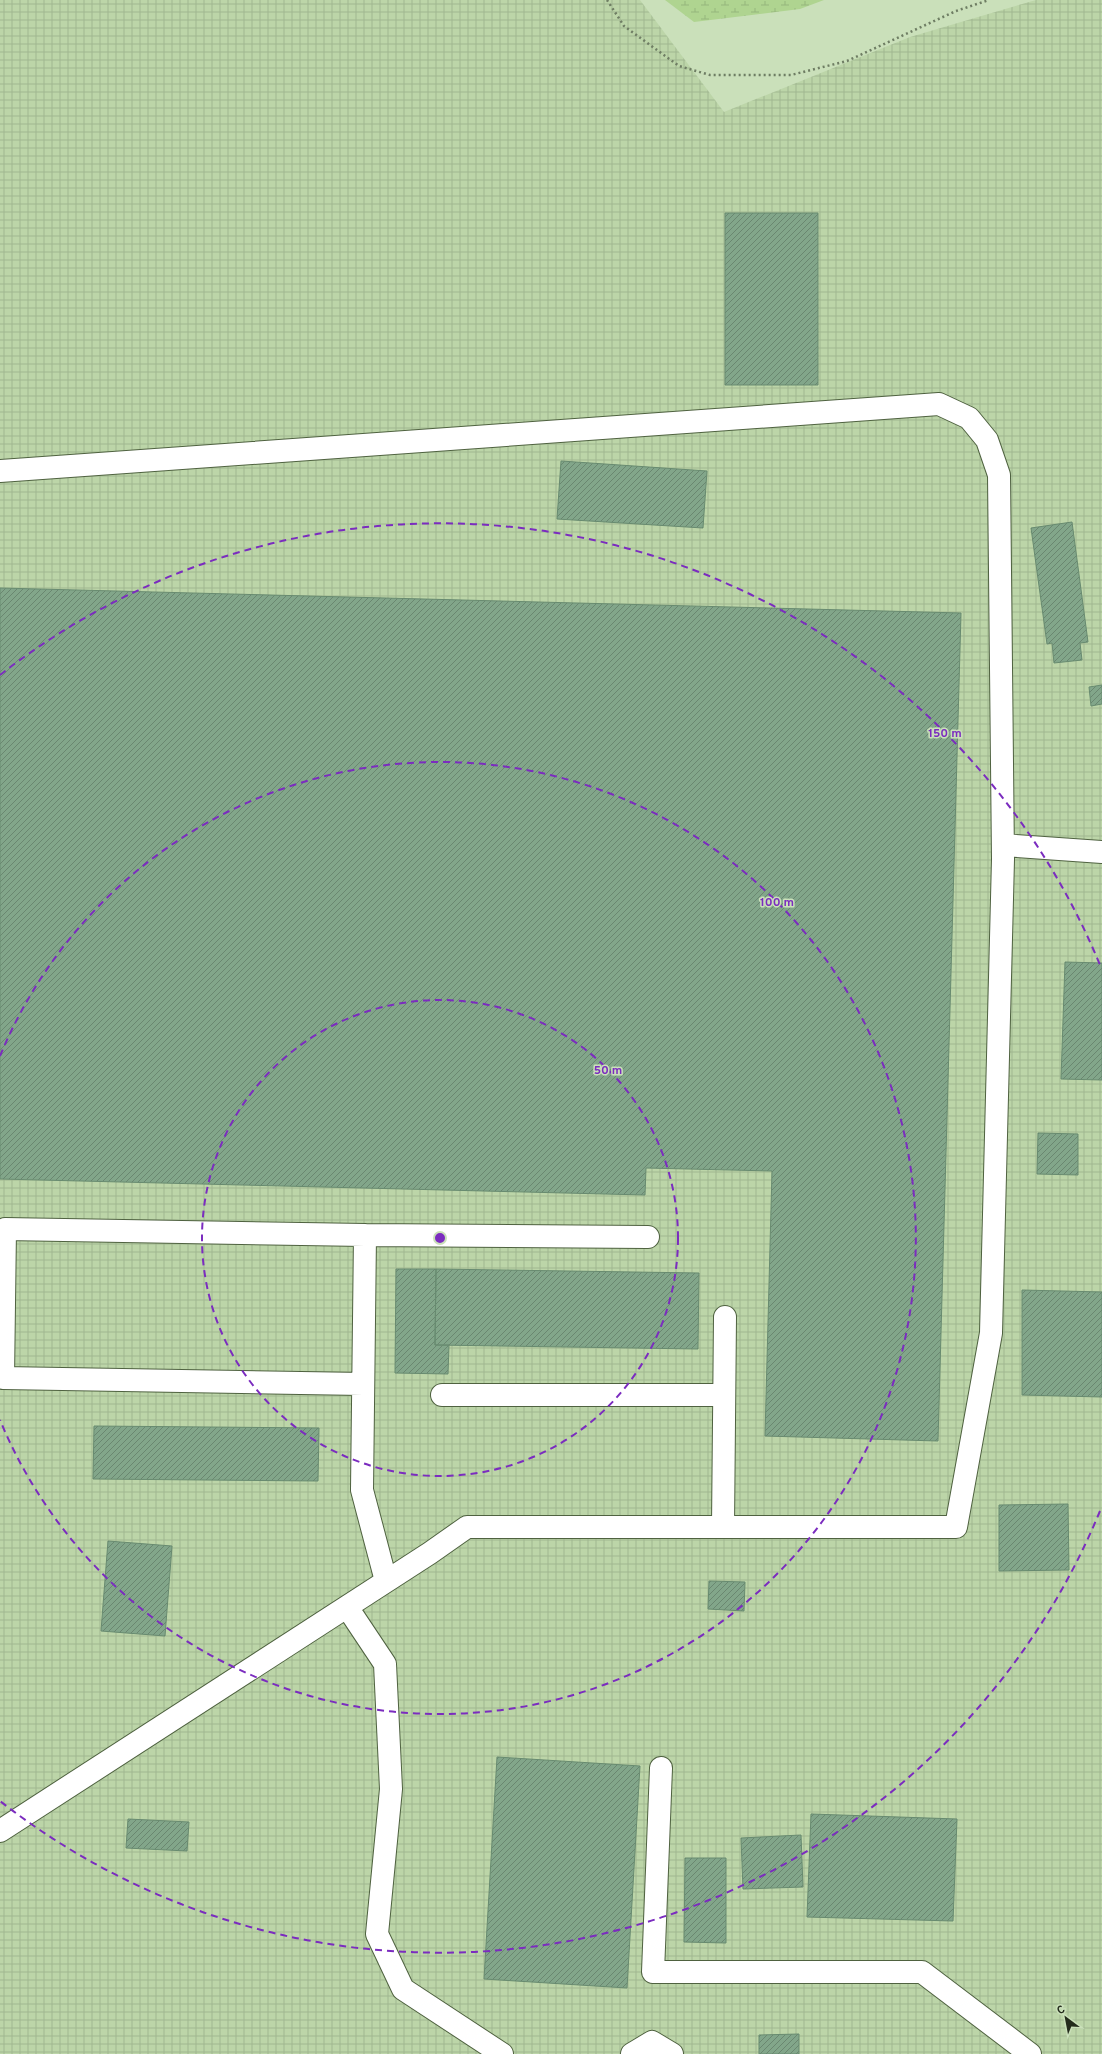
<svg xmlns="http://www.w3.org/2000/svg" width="1102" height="2054" viewBox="0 0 1102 2054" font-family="Overpass,sans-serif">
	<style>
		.industrial { fill: url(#industrial-grid) }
		.wetland { fill: url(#wetland-marsh) }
		.building { fill: url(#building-hatch); stroke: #688b70 }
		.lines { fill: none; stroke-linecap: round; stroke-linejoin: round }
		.minor-casing { stroke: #4f6240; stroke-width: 24 }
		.path { stroke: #6e7d63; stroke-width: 2.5; stroke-dasharray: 2 3; stroke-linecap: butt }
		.minor { stroke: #fff; stroke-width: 22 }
		.ring { fill: none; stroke: #7b2cbf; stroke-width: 2; stroke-dasharray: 7 5 }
		.centre { fill: #7b2cbf; stroke: #cae0ba; stroke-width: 2 }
		.ring-label { font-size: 12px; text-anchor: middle; font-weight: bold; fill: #7b2cbf; stroke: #cae0ba; stroke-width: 3; stroke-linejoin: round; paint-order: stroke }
	</style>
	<defs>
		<pattern id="industrial-grid" width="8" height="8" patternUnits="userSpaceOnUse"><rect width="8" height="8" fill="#bcd5a8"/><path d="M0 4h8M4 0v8" fill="none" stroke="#a1b790"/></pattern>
		<pattern id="wetland-marsh" width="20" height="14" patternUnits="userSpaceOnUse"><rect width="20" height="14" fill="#afd490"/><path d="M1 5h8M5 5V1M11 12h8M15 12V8" fill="none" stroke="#96b67c"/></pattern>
		<pattern id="building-hatch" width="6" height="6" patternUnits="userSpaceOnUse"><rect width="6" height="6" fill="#82a68a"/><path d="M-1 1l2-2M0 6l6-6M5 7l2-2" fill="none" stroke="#6a8770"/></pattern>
	</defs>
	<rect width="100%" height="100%" fill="#cae0ba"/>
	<path class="industrial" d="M0 0H640L724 112 910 37 1036 0H1102V2054H0Z"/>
	<path class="wetland" d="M665 0H824L800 9 694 22Z"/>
	<path class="building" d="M725 213H818V385H725Z
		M561 461 707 471 703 528 557 519Z
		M1072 522 1088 642 1080 643 1082 660 1054 663 1052 643 1047 644 1031 528Z
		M0 588 961 613 938 1441 765 1436 772 1171 646 1168 645 1195 0 1179Z
		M1102 685V704L1091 706 1089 687Z
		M1065 962 1102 963V1080L1061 1079Z
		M1038 1133 1078 1134V1175L1037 1174Z
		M396 1269H436L435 1345H449L448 1374 395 1373Z
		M436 1269 699 1273 698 1349 435 1345Z
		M1022 1290 1102 1292V1397L1022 1395Z
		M94 1426 319 1428 318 1481 93 1479Z
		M1068 1504 1069 1570 999 1571V1505Z
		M108 1541 172 1546 165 1636 101 1631Z
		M709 1581 745 1582 744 1611 708 1609Z
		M497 1757 640 1766 627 1988 484 1979Z
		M811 1814 957 1819 953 1921 807 1917Z
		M128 1819 189 1822 187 1851 126 1848Z
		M801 1835 803 1887 743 1889 741 1838Z
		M685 1858H726V1943L684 1942Z
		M799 2034V2054H759V2035Z"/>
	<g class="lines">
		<defs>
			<path id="minor" d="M0 471 939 404 969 418 987 440 999 475 1003 859 991 1333 956 1527H467L430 1553 0 1831
				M1003 845 1102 852
				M363 1384 3 1378 5 1229 365 1235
				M442 1395H724
				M723 1527 725 1317
				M386 1581 362 1490 365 1235 648 1237
				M347 1607 385 1664 391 1789 377 1934 403 1989 502 2054
				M661 1768 653 1972H922L1030 2054
				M632 2054 652 2042 672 2054"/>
		</defs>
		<use href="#minor" class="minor-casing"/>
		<path class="path" d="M607 0 624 26 679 66 710 75H791L847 61 956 11 989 0"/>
		<use href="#minor" class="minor"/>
	</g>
	<g class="ring">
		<circle cx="440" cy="1238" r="238"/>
		<path d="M0 1056A476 476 0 1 1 0 1420"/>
		<path d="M1100 1511A714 714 0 0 1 0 1801M0 675A714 714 0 0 1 1100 965"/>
	</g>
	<circle cx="440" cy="1238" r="6" class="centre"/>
	<g class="ring-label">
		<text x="945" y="737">150 m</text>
		<text x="777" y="906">100 m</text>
		<text x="608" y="1074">50 m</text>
	</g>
	<g transform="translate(1066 2018) rotate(328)" stroke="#cae0ba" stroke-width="3" paint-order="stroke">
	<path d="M0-3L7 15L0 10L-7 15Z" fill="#232b1c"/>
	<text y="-6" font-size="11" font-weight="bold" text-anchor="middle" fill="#232b1c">С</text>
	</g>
</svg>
